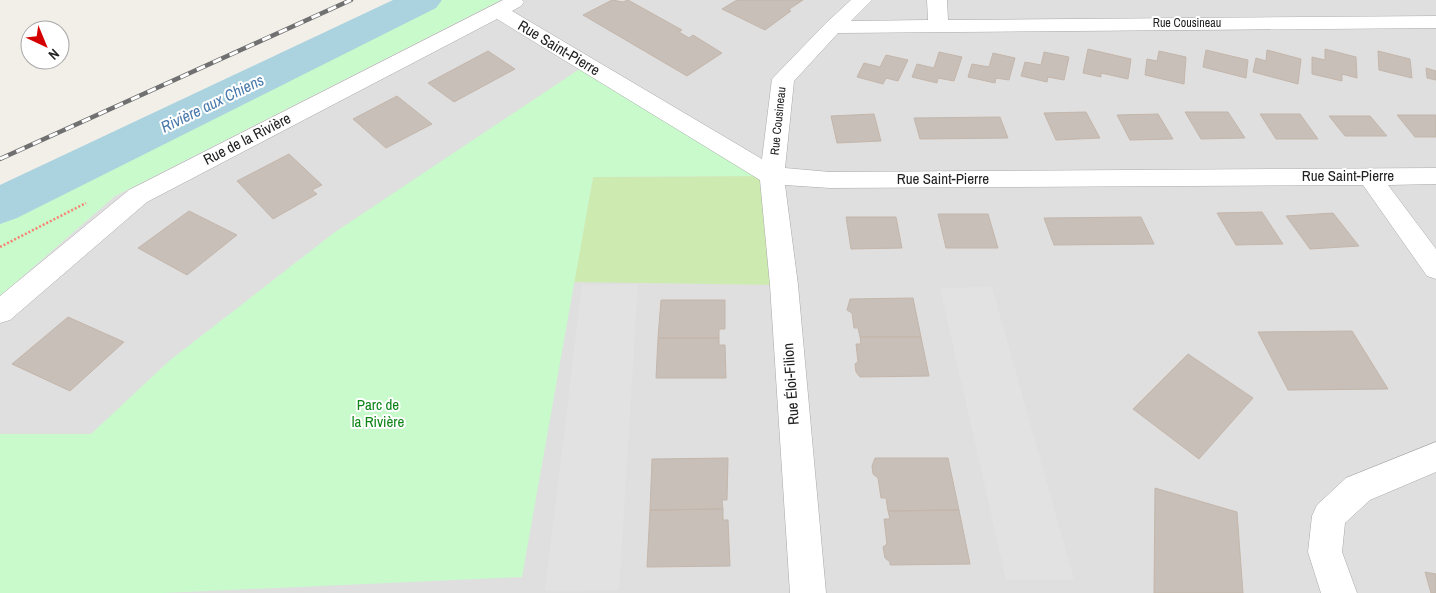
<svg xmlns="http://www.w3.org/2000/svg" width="1436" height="593" viewBox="0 0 1436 593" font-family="'Archivo Narrow',sans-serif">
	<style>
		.residential { fill: #e0dfdf }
		.grass { fill: #cdebb0 }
		.park { fill: #c8facc }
		.parking { fill: #e2e2e2 }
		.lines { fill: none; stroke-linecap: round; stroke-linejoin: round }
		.river { fill: #aad3df; fill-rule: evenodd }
		.building { fill: #c7bfb8; stroke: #c4b6ab }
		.minor-casing { stroke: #a9a9a9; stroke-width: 1 }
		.path { stroke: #fa8072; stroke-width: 2.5; stroke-dasharray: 2 2; stroke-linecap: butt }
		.minor { fill: #fff; fill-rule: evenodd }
		.rail-casing { stroke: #707070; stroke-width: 4.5 }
		.rail { stroke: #fff; stroke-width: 3; stroke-dasharray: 9; stroke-linecap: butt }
		.labels { text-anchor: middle; stroke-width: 4; stroke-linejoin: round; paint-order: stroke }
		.far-street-label { font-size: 12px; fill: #222; stroke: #fff }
		.street-label { font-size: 15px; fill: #222; stroke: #fff }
		.park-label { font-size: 15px; fill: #0c8416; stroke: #fff }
		.water-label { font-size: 16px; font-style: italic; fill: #4a7aab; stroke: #fff }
	</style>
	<rect width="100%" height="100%" fill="#f2efe9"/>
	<path class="residential" d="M501 0H1436V593H0V290L115 196Z"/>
	<path class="grass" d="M772 176 784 285 574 282 593 177Z"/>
	<path class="park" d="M424 0H501L115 196 0 296V210Z
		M587 64 772 176 593 177 522 577 163 593H0V434H91L169 361 335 232Z"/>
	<path class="parking" d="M638 284 619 590 545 591 582 285Z
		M992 287 1074 580H1006L940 288Z"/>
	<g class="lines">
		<path class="river" d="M393 0H442L436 8 17 218 0 224V185Z"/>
	</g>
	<path class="building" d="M612 0 623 2 628 0 682 30 679 32 689 38 693 35 722 53 687 76 583 15Z
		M737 0H803L788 10 791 11 765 30 722 9Z
		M1088 49 1131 59 1128 79 1101 73V77L1083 73Z
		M1325 49 1356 57 1357 78 1342 74V81L1312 74V57L1325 60Z
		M1206 50 1248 60 1246 78 1203 67Z
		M1267 50 1301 59 1298 84 1253 72 1256 58 1266 61Z
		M488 51 515 69 454 102 428 83Z
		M1159 51 1186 57 1184 84 1145 75 1147 59 1157 61Z
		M1378 51 1410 59 1412 78 1379 70Z
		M939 52 962 57 954 81 938 78 937 83 912 77 917 64 934 68Z
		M1044 52 1069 57 1064 80 1048 77 1047 82 1021 76 1025 62 1041 65Z
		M993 53 1015 58 1009 80 996 78 995 83 968 77 972 64 989 67Z
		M886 55 908 60 898 81 886 78 883 84 857 77 864 63 880 67Z
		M1426 68 1436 71V80L1427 78Z
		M397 96 432 124 386 148 353 119Z
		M1086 112 1100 138 1056 140 1044 113Z
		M1185 112H1228L1245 138 1201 139Z
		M874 114 881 141 837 143 831 116Z
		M1158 114 1173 139 1130 140 1117 115Z
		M1260 114H1300L1318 139H1276Z
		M1397 115H1436V137H1415Z
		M1329 116H1370L1387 136H1345Z
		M1000 117 1008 138 920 139 914 118Z
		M289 154 322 185 312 190 317 194 273 219 237 181Z
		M189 211 237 235 187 275 138 248Z
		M1262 212 1283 244 1236 245 1217 213Z
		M1333 213 1359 246 1310 249 1286 216Z
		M938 214H988L998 248H946Z
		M846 217H896L902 248 851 249Z
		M1141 217 1154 244 1054 245 1044 218Z
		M913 298 921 337H860L858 328H854L852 313 847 310 850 299Z
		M661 300H725V329H719V338H658Z
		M68 317 124 342 70 391 12 364Z
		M1352 331 1388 389 1288 390 1258 332Z
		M860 337H921L929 376 860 377 856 372 855 364 858 362 856 344H861Z
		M658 338H719V345H725L726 378H656Z
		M1188 354 1253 398 1199 459 1133 409Z
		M728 458 727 500H722L723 509 650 510 652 459Z
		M875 458H948L959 510 888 511 886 498H881L878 478 873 474 872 466Z
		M1155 488 1237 512 1243 593H1154Z
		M723 509V520H728L730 566 647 567 650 510Z
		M959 510 970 564 890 565V562L885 558 883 547 887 544 884 519H890L888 511Z
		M1425 572 1436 574V593H1431Z"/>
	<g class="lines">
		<defs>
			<path id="minor" d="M503 0H522L524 2 521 6 512 11 762 159 772 79 826 23 851 0H872L851 21 928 20 927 0H947L948 20 1436 16V28L838 33 794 81 785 168 830 172 1436 168V184L1388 185 1436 249V279L1427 276 1363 185 830 188 785 185 798 285 826 593H790L770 285 760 180 497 19 147 202 10 320 0 323V296L129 190Z
				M1436 442V472L1370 500 1345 523 1342 552 1357 593H1321L1308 552 1312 516 1317 505 1346 478Z"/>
		</defs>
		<use href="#minor" class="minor-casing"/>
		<path class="path" d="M0 247 86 203"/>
		<use href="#minor" class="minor"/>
		<defs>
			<path id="rail" d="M0 159 351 0"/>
		</defs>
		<use href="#rail" class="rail-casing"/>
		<use href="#rail" class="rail"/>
	</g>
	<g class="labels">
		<g class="far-street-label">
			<text x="1187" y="27">Rue Cousineau</text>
			<text transform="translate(778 121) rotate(-84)" y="4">Rue Cousineau</text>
		</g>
		<g class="street-label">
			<text transform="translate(559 48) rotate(31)" y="5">Rue Saint-Pierre</text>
			<text transform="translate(247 139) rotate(-27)" y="5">Rue de la Rivière</text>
			<text x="1348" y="181">Rue Saint-Pierre</text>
			<text x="943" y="184">Rue Saint-Pierre</text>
			<text transform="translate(791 384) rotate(-94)" y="5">Rue Éloi-Filion</text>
		</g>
		<g class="park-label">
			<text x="378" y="410">Parc de<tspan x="378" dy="17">la Rivière</tspan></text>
		</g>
		<g class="water-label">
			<text transform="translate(212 103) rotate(-26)" y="6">Rivière aux Chiens</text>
		</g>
	</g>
	<g transform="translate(45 45) rotate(136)"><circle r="24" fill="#ffffff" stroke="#a7a7a7"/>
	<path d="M0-4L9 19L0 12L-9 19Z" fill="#d40000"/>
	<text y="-8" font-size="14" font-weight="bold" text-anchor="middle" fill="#222222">N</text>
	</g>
</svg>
